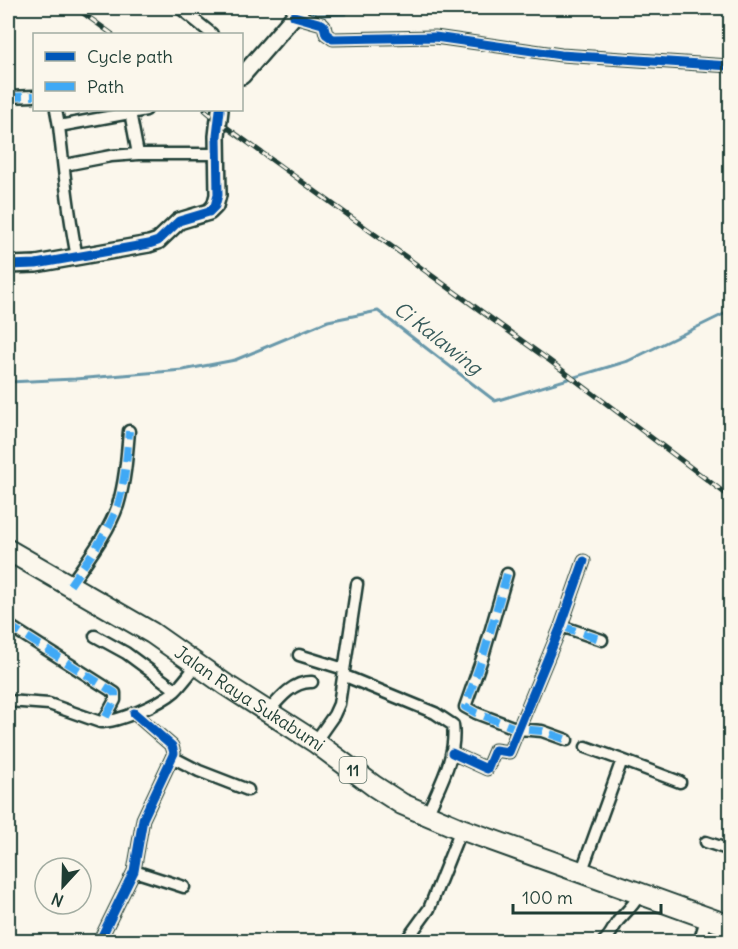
<svg xmlns="http://www.w3.org/2000/svg" width="738" height="949" viewBox="0 0 738 949" font-family="Delius,sans-serif">
	<style>
		.lines { fill: none; stroke-linecap: round; stroke-linejoin: round }
		.stream { stroke: #6898aa; stroke-width: 3 }
		.street-casing { stroke: #1f3d34; stroke-width: 15 }
		.secondary-casing { stroke: #1f3d34; stroke-width: 20 }
		.highway-casing { stroke: #1f3d34; stroke-width: 24 }
		.street { stroke: #fbf7ec; stroke-width: 10 }
		.secondary { stroke: #fbf7ec; stroke-width: 15 }
		.highway { stroke: #fbf7ec; stroke-width: 20 }
		.rail-casing { stroke: #1f3d34; stroke-width: 5 }
		.rail { stroke: #fbf7ec; stroke-width: 3; stroke-dasharray: 9; stroke-linecap: butt }
		.quiet { stroke: #3fa9f5; stroke-width: 8; stroke-dasharray: 15 8; stroke-linecap: butt }
		.cycleway-casing { stroke: #fbf7ec; stroke-width: 13 }
		.cycleway { stroke: #0057b8; stroke-width: 9 }
		.labels { text-anchor: middle; stroke-width: 4.5; stroke-linejoin: round; paint-order: stroke }
		.shield { fill: #fbf7ec; stroke: #61756b; stroke-width: 1.5 }
		.shield-label { font-size: 16px; font-weight: bold; fill: #1f3d34 }
		.street-label { font-size: 18px; fill: #1f3d34; stroke: #fbf7ec }
		.water-label { font-size: 20px; font-style: italic; fill: #375b5b; stroke: #fbf7ec }
	</style>
	<rect width="100%" height="100%" fill="#fbf7ec"/>
	<filter id="ink" filterUnits="userSpaceOnUse"><feTurbulence type="fractalNoise" baseFrequency=".0167" numOctaves="2"/><feDisplacementMap in="SourceGraphic" scale="12" xChannelSelector="R" yChannelSelector="G"/><feConvolveMatrix kernelMatrix="1 2 1 2 8 2 1 2 1" color-interpolation-filters="sRGB"/></filter>
	<g filter="url(#ink)">
		<g class="lines">
			<path class="stream" d="M303 11 317 15 345 14 352 8
				M8 382 75 379 183 370 235 360 328 321 378 311 495 401 628 361 730 311"/>
			<defs>
				<path id="street" d="M180 8 212 34
					M294 16 322 24 324 26 326 34 333 39 435 37 561 55 730 66
					M8 97 34 96
					M56 110 59 126
					M138 154H217
					M65 165 111 156 138 154 130 112
					M77 257C68 213 64 170 59 126L146 110
					M507 574 484 653 465 707 476 713 518 729 542 731 567 740
					M70 585C87 560 108 534 118 505 125 482 127 455 129 431
					M8 625 115 693V700L103 722
					M561 626 602 640
					M95 636 126 653 176 690
					M299 655 344 669
					M345 676 435 713 453 725C457 757 439 786 427 815
					M8 701 49 704 100 722C119 722 160 704 175 691 183 683 190 673 197 665
					M268 712C279 699 293 681 312 682
					M315 742 334 715 339 704 357 584
					M452 753 487 769 495 750 509 752 561 626 584 561
					M172 757 199 771 248 790
					M622 760 680 782
					M706 842 730 850
					M134 871 184 887
					M581 873 622 760 586 747
					M99 942 134 871 143 819 174 753 172 746 134 713
					M405 942 429 909 461 829
					M603 942C611 936 613 928 618 921 627 911 633 906 640 894
					M699 942 707 917"/>
				<path id="secondary" d="M242 76 301 8
					M8 265 36 264 149 244 158 241 179 221 209 212 215 206 218 195 217 136 220 110"/>
				<g id="highway">
					<path id="s1" d="M8 550 152 633 226 685 315 742 374 786 402 804 461 829 730 926"/>
				</g>
			</defs>
			<use href="#street" class="street-casing"/>
			<use href="#secondary" class="secondary-casing"/>
			<use href="#highway" class="highway-casing"/>
			<use href="#street" class="street"/>
			<use href="#secondary" class="secondary"/>
			<use href="#highway" class="highway"/>
			<defs>
				<path id="rail" d="M76 8 112 34
					M205 110 218 121 550 361 730 497"/>
			</defs>
			<use href="#rail" class="rail-casing"/>
			<use href="#rail" class="rail"/>
			<path class="quiet" d="M8 97 34 96
				M507 574 484 653 465 707 476 713 518 729 542 731 567 740
				M70 585C87 560 108 534 118 505 125 482 127 455 129 431
				M8 625 115 693V700L103 722
				M561 626 602 640"/>
			<defs>
				<path id="cycleway" d="M294 16 322 24 324 26 326 34 333 39 435 37 561 55 730 66
					M8 265 36 264 149 244 158 241 179 221 209 212 215 206 218 195 217 136 220 110
					M452 753 487 769 495 750 509 752 561 626 584 561
					M99 942 134 871 143 819 174 753 172 746 134 713"/>
			</defs>
			<use href="#cycleway" class="cycleway-casing"/>
			<use href="#cycleway" class="cycleway"/>
		</g>
	</g>
	<g class="labels">
		<rect class="shield" x="339.5" y="757" width="27" height="26" rx="4.5"/>
		<g class="shield-label">
			<text x="353" y="776">11</text>
		</g>
		<g class="street-label">
			<text dy="6" stroke="none"><textPath href="#s1" startOffset="284">Jalan Raya Sukabumi</textPath></text>
		</g>
		<g class="water-label">
			<text transform="translate(438 338) rotate(38)" y="7">Ci Kalawing</text>
		</g>
	</g>
	<rect width="738" height="949" fill="none" stroke="#fbf7ec" stroke-width="30"/>
	<rect x="15" y="15" width="708" height="919" fill="none" stroke="#1f3d34" stroke-width="2" filter="url(#ink)"/>
	<rect x="33" y="33" width="210" height="78" fill="#fbf7ec" stroke="#a3ada2" stroke-width="1.5"/>
	<rect x="45" y="52" width="30" height="9" fill="#0057b8" stroke="#a3ada2" stroke-width="1.5"/>
	<text x="87" y="63" font-size="18" fill="#1f3d34">Cycle path</text>
	<rect x="45" y="82" width="30" height="9" fill="#3fa9f5" stroke="#a3ada2" stroke-width="1.5"/>
	<text x="87" y="93" font-size="18" fill="#1f3d34">Path</text>
	<g transform="translate(63 886) rotate(202)"><circle r="28" fill="#fbf7ec" stroke="#a3ada2" stroke-width="1.5"/>
	<path d="M0-4.5L10 22L0 15L-10 22Z" fill="#1f3d34"/>
	<text y="-9" font-size="16" font-weight="bold" text-anchor="middle" fill="#1f3d34">N</text>
	</g>
	<path d="M513 904v9h148v-9" fill="none" stroke="#1f3d34" stroke-width="3"/>
	<text x="522" y="904" font-size="18" fill="#1f3d34" stroke="#fbf7ec" stroke-width="4.5" paint-order="stroke">100 m</text>
</svg>
